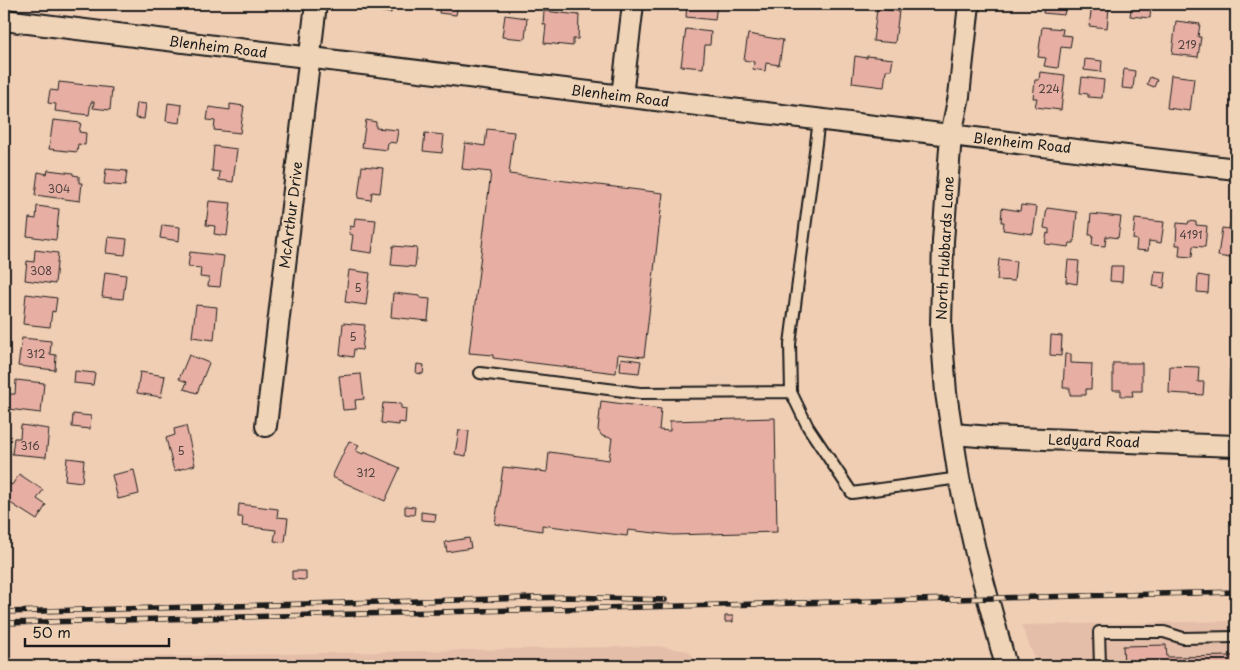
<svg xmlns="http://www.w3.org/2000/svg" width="1240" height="670" viewBox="0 0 1240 670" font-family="'Playpen Sans',sans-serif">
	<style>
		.built { fill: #e5bea9 }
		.building { fill: #e7afa3; stroke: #1c1c1c }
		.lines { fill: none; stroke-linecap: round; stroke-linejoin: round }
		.service-casing { stroke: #1c1c1c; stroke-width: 14 }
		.minor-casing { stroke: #1c1c1c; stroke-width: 24 }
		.service { stroke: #f0d4b7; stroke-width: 10 }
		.minor { stroke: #f0d4b7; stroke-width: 20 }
		.rail-casing { stroke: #1c1c1c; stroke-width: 5.5 }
		.rail { stroke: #f0d4b7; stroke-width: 4; stroke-dasharray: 11; stroke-linecap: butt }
		.labels { text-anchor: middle; stroke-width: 4; stroke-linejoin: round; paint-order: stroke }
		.number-label { font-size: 11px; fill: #4f413e }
		.street-label { font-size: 14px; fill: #1c1c1c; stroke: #f0d4b7 }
	</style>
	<rect width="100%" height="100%" fill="#f0ceb4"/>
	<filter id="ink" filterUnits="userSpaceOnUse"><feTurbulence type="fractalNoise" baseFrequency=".02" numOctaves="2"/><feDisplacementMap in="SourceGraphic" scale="10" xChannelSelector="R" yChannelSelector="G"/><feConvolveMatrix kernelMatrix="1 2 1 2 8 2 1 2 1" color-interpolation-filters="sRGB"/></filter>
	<g filter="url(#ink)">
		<path class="built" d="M1236 621V666H1038L1021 625Z
			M657 646 688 651 702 666H98V658Z
			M954 662V666H754Z"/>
		<path class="building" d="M378 4H412L411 8 392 7 391 13 377 11Z
			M440 4H458L456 15 439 13Z
			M687 4H717L715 20 686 17Z
			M1044 4H1066L1064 15 1043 13Z
			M1132 4 1151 6 1150 18 1130 16Z
			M1092 6 1109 8 1107 28 1089 26Z
			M877 9 899 11 895 43 873 41Z
			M544 11 579 15 578 39H573V46L544 43 546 25 543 24Z
			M505 15 527 18 525 39 502 37Z
			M1176 21 1200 24 1198 37H1201L1198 57 1172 54Z
			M1042 27 1063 29 1062 35 1072 36 1070 48 1061 47 1058 68 1044 66 1046 58 1038 57Z
			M686 29 711 32 710 45H705L703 68 681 66Z
			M748 34 783 40 779 65 766 63 765 71 753 69 754 62 744 60Z
			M855 56 867 58V56L893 59 891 70H886L884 87 852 83Z
			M1085 59 1102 61 1101 72 1084 70Z
			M1124 69 1135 71 1133 89 1122 88Z
			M1040 72 1065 75 1061 110 1035 107 1037 98H1033L1035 80H1039Z
			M1171 75 1194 78 1190 111 1167 108Z
			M1082 77 1104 80 1102 98 1088 97V94L1080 93Z
			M1150 77 1157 80 1154 87 1147 84Z
			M59 82 112 88 110 110 93 108 94 102H91L89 115 55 111 56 104 48 103 50 90 58 91Z
			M137 103 146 104 144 119 135 118Z
			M168 103 182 105 180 123 166 121Z
			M230 104 244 106 240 133 214 130 215 121 207 120 209 107 230 110Z
			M53 120 81 123 79 132 86 133 85 145 78 144 77 152 49 149Z
			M366 120 376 122V128L398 130 396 143 388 142 387 150 362 147Z
			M487 129 514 132 509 174 663 193 644 357 618 354 616 373 493 358V355L469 353 491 172 462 169 465 143 485 146Z
			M425 133 444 135 442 153 423 151Z
			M214 146 237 149 233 182 219 180 220 172 212 171Z
			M362 166 383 168 380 193 372 192 371 200 358 198Z
			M106 169 127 171 125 186 104 184Z
			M48 170 73 173V175L79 176V183H82L80 201 35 195 38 172 47 174Z
			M209 201 231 203 227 236 214 234 215 226 206 225Z
			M1021 205 1037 207 1033 234 1003 230 1004 222H1001L1002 208 1020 211Z
			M37 206 59 209 56 240 27 236 29 218 36 219Z
			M1047 208 1077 212 1074 243H1070L1069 247 1045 244 1047 233 1049 234V229L1044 228Z
			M1091 214 1121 217 1118 238 1106 236 1105 246 1092 245 1093 235H1089Z
			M355 218 376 220 372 253 351 250 353 235 349 234 350 226 354 227Z
			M1135 219 1164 222 1161 243 1149 241 1148 251 1136 250 1137 240 1133 239Z
			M1189 221 1196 222V225L1207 226 1205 247 1193 246 1192 257 1179 256 1180 245H1176L1177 223 1188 224Z
			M1230 223 1236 224V253L1231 252 1230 258 1218 256 1222 228 1229 229Z
			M162 225 180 227 179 241 160 238Z
			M108 237 127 239 125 255 106 253Z
			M393 246 417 248 415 267 391 265Z
			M35 250 58 253 55 284 25 280 27 261 34 262Z
			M190 252 224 256 220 287 208 286 209 278 200 277 201 268 188 267Z
			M999 259 1016 261 1014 281 997 280Z
			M1068 260 1079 261 1077 284 1066 282Z
			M1111 266H1123L1122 282 1110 281Z
			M349 270 370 273 366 305 345 302Z
			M1155 271 1166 272 1164 288 1153 286Z
			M105 272 126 275 123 299 102 297Z
			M1198 275 1209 277 1208 293 1197 292Z
			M393 293 420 296V298L430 299 428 321 391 317Z
			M26 294 57 298 55 312 52 311 50 327 23 324Z
			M196 305 217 307 214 340 192 337Z
			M343 323 365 325 362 350 354 349 353 357 340 355Z
			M1051 335 1062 336 1061 356 1050 355Z
			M22 338 51 341 50 354 56 355 55 370 18 366Z
			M1065 354H1071V363L1092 364 1091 389H1086V395H1070V388H1063Z
			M189 355 209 363 197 393 184 389 187 382 179 379Z
			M621 358 641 361 639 373 620 371Z
			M1113 363H1142V391H1132L1133 396H1121V390H1113Z
			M417 364 424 365 423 374 416 373Z
			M1170 366 1199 367 1198 382H1204L1203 395 1169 393Z
			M1230 368H1236V396L1229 395Z
			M75 371 95 373 93 385 74 383Z
			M140 372 165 376 161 397 137 393Z
			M361 374 364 399 355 400 356 409 343 410 339 376Z
			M16 380 44 383 41 413 8 409 9 394H15Z
			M601 401 661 409 659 430 670 431V421L775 418 777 532 673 535 628 530 627 536 542 525V531L495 524 503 467 547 472 549 452 609 460 612 438 602 436 598 430Z
			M383 403 401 404V408L406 409 405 423 399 422V425L381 423Z
			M73 414 91 416 90 429 72 427Z
			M21 425 49 429 46 457 12 454 14 438H20Z
			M186 426 195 465 174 471 166 438 175 435 174 429Z
			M459 430 469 431 466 456 455 454Z
			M349 441 359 445 356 451 363 454 364 452 400 468 385 501 332 477Z
			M67 458 84 460 82 482 65 480Z
			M134 470 139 494 118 499 112 475Z
			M19 474 43 490 37 499 46 505 37 520 4 499V485L6 481 12 485Z
			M239 504 278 509 277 517 288 518 285 542 274 541 276 530 242 526 243 517H238Z
			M405 506 415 507 414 515 405 514Z
			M421 512 436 514 435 521 421 520Z
			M469 538 471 548 447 552 445 542Z
			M292 571H306V580L292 579Z
			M725 616H733V622H725Z
			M1166 645 1167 657 1236 656V666H1124L1123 646Z"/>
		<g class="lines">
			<defs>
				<path id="service" d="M819 120 790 344 791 392 808 427 852 493 959 478
					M480 373 640 393 791 392
					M647 666H674
					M1100 666 1099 632H1164L1183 638 1236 637"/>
				<path id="minor" d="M969 4 959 96 951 135 943 241 941 326 946 393 959 478 976 554 1006 666
					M4 20 622 96 1236 169
					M622 96 633 4
					M266 426 316 4
					M952 434 992 437 1236 446"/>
			</defs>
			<use href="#service" class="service-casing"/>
			<use href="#minor" class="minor-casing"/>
			<use href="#service" class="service"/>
			<use href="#minor" class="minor"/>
			<defs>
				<path id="rail" d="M4 612 568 597 665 600
					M4 623 1236 592"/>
			</defs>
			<use href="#rail" class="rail-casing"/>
			<use href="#rail" class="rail"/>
		</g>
	</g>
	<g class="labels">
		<g class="number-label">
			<text x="1187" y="49">219</text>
			<text x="1049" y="93">224</text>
			<text x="59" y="193">304</text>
			<text x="1191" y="239">4191</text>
			<text x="41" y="275">308</text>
			<text x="358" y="292">5</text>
			<text x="353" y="341">5</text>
			<text x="36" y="358">312</text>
			<text x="30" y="450">316</text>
			<text x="181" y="455">5</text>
			<text x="366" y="477">312</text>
		</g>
		<g class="street-label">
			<text transform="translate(218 47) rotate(7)" y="5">Blenheim Road</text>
			<text transform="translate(620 96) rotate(7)" y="5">Blenheim Road</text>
			<text transform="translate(1022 143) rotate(6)" y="5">Blenheim Road</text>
			<text transform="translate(291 215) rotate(-83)" y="5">McArthur Drive</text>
			<text transform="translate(945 248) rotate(-87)" y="5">North Hubbards Lane</text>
			<text transform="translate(1094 441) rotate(2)" y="5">Ledyard Road</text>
		</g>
	</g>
	<rect width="1240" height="670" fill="none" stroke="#f0d4b7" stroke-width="20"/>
	<rect x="10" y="10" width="1220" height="650" fill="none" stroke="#1c1c1c" stroke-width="2" filter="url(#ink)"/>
	<path d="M25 638v8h144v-8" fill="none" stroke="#1c1c1c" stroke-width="2.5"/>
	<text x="32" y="638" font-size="15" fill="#1c1c1c" stroke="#f0d4b7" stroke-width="4" paint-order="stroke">50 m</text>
</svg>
